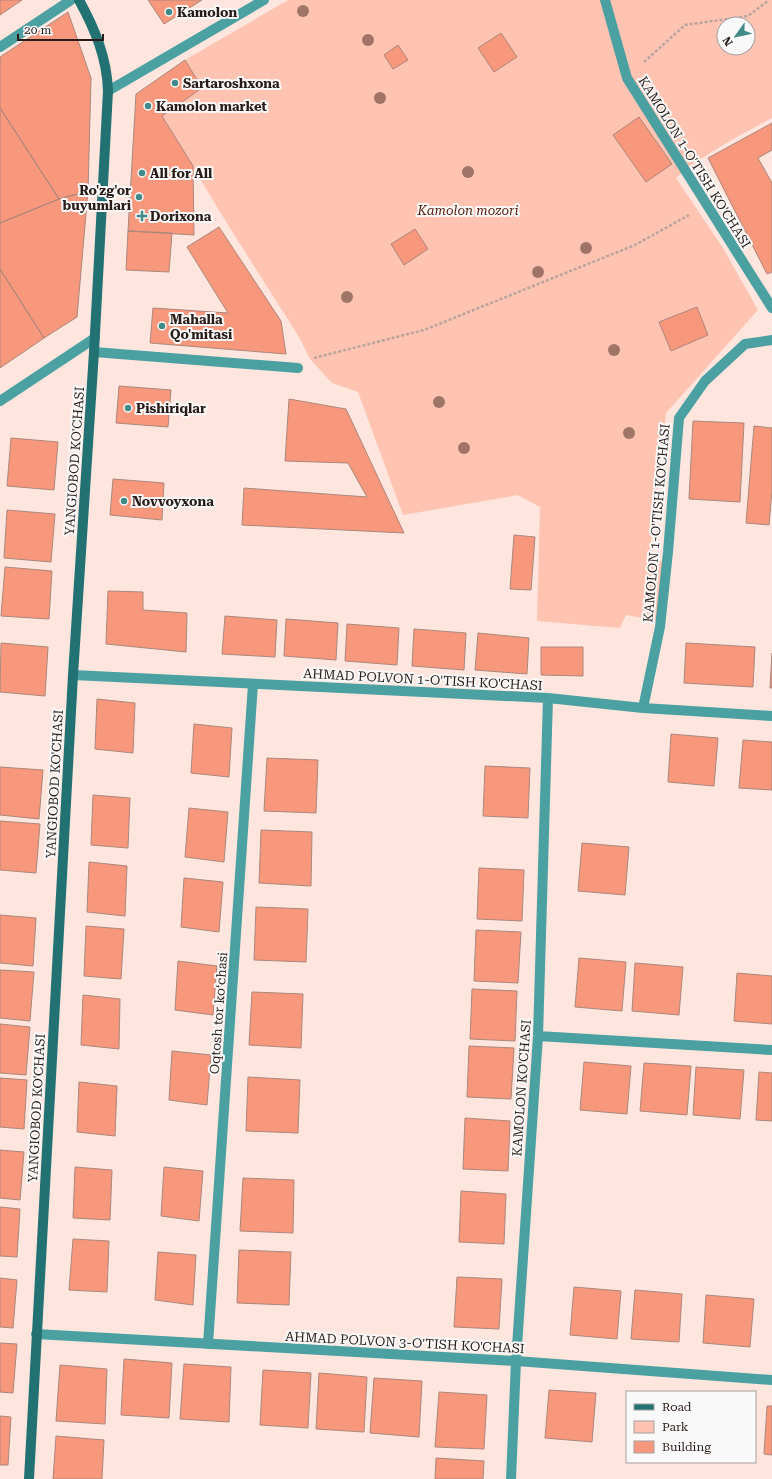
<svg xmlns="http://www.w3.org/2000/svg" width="772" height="1479" viewBox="0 0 772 1479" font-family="'Roboto Serif',serif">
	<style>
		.green { fill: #ffc3b2; fill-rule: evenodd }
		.building { fill: #f7977c; stroke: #ab877c }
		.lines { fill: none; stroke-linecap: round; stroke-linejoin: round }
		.path { stroke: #b8a49e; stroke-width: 2.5; stroke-dasharray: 3 2; stroke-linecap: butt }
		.lane { stroke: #4ba0a1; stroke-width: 10 }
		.street { stroke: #4ba0a1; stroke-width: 10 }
		.secondary { stroke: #237273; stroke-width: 10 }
		.tree { fill: #a07568 }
		.poi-dot { fill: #428a8a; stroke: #f9f9f9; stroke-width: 1.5 }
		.labels { text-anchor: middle; stroke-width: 4; stroke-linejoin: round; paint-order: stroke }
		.poi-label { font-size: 13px; font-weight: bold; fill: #291b17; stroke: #f9f9f9; text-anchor: start }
		.street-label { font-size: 13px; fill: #291b17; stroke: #f9f9f9 }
		.park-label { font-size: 13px; font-style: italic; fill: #531907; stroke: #f9f9f9 }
	</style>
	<rect width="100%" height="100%" fill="#fee6df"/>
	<path class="green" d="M288 0H772V118C741 135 702 155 676 178L723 248 758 310 666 413 649 559 666 562 660 621 626 615 620 628 537 621 540 507 518 495 403 515 358 392 332 383 310 359 299 337 228 225 162 116 202 88 185 60ZM724 24H748V48H724Z"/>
	<path class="building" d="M0 0H22L0 15Z
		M148 0H202L164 24Z
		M68 12 91 78 88 191 59 199 0 108V57Z
		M501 33 517 57 494 72 478 48Z
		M398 45 408 60 393 69 384 55Z
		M185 60 202 88 162 116 193 166 194 235 128 231 136 94Z
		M0 108 59 199 0 223Z
		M639 117 672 164 646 182 613 135Z
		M772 123V150L758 158 772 183V272L767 274 708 158Z
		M88 191 77 317 44 338 0 269V223L59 199Z
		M219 227 281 321 286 354 150 343 153 308 228 313 187 247Z
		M415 229 428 249 404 265 391 244Z
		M128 231 172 233 169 272 126 270Z
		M0 269 44 338 0 368Z
		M697 307 708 335 671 351 659 322Z
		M119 386 171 390 168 427 116 423Z
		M289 399 346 409 404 533 242 525 244 488 367 497 348 463 285 461Z
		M693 421 744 423 740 502 689 499Z
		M754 426 772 428V490L769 525 746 523Z
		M11 438 58 442 54 490 7 486Z
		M113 479 164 483 162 520 110 515Z
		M7 510 55 514 51 562 4 558Z
		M514 535 535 537 531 590 510 589Z
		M5 567 52 571 49 619 1 616Z
		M108 591 143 592V610L187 613 186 652 106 644Z
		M225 616 277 620 275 657 222 654Z
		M286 619 338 623 336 660 284 656Z
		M347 624 399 628 397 665 345 661Z
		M414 629 466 633 464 670 412 666Z
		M478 633 529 638 527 674 475 670Z
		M1 643 48 647 45 696 0 692Z
		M686 643 755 647 753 687 684 683Z
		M541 647H583V676L541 675Z
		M772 653V688H770Z
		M97 699 135 703 133 753 95 749Z
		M194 724 232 728 229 777 191 773Z
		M671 734 718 738 714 786 668 782Z
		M743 740 772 742V790L739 788Z
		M267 758 318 760 316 813 264 811Z
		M485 766 530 768 528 818 483 816Z
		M0 767 43 770 39 819 0 815Z
		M93 795 130 798 128 848 91 845Z
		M189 808 228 812 224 862 185 857Z
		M0 821 40 824 36 873 0 870Z
		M261 830 312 832 311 886 259 883Z
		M582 843 629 847 625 895 578 891Z
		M89 862 127 866 125 916 87 912Z
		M479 868 524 870 522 921 477 919Z
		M184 878 223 882 219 932 181 927Z
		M256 907 308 909 306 962 254 960Z
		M0 915 36 918 33 966 0 963Z
		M86 926 124 929 121 979 84 976Z
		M476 930 521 932 518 983 474 981Z
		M579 958 626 962 622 1011 575 1007Z
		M178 961 217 966 213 1015 175 1010Z
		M635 963 683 967 679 1015 632 1011Z
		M0 970 34 972 30 1021 0 1018Z
		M737 973 772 976V1024L734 1021Z
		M472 989 517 991 515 1041 470 1039Z
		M252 992 303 994 301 1048 249 1045Z
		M83 995 120 999 119 1049 81 1045Z
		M0 1024 30 1027 26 1075 0 1073Z
		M469 1046 514 1048 511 1099 467 1097Z
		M172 1051 211 1055 207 1105 169 1100Z
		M584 1062 631 1066 627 1114 580 1110Z
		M644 1063 691 1066 687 1115 640 1111Z
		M696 1067 744 1070 740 1119 693 1115Z
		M759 1072 772 1073V1121L756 1120Z
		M248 1077 300 1080 298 1133 246 1131Z
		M0 1078 27 1080 24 1129 0 1127Z
		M79 1082 117 1086 115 1136 77 1132Z
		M465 1118 510 1121 508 1171 463 1169Z
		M0 1150 24 1152 20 1200 0 1198Z
		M75 1167 112 1170 110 1220 73 1218Z
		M164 1167 203 1171 199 1221 161 1216Z
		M243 1178 294 1180 293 1233 240 1231Z
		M461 1191 506 1194 504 1244 459 1242Z
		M0 1207 20 1209 17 1257 0 1256Z
		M73 1239 109 1241 107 1292 69 1290Z
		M239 1250 291 1252 289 1305 237 1303Z
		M158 1252 196 1255 193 1305 155 1300Z
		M457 1277 502 1279 499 1329 454 1327Z
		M0 1278 17 1280 13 1328 0 1327Z
		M574 1287 621 1291 617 1339 570 1335Z
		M635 1290 682 1294 679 1342 631 1339Z
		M706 1295 754 1299 750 1347 703 1343Z
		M0 1343 17 1344 13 1393 0 1392Z
		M124 1359 172 1363 169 1418 121 1415Z
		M184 1364 231 1367 229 1422 180 1419Z
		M60 1365 107 1369 105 1424 56 1421Z
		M263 1370 311 1373 308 1428 260 1425Z
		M319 1373 367 1377 364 1432 316 1429Z
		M374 1378 422 1381 419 1437 370 1433Z
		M549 1390 596 1393 592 1442 545 1438Z
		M439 1392 487 1395 484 1449 435 1447Z
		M767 1406H772V1455L764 1454Z
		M0 1416 11 1417 8 1465H0Z
		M56 1436 104 1440 102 1479H53Z
		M436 1458 484 1461 483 1479H435Z"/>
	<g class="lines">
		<path class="path" d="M644 62 685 25 748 16 769 0
			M314 358 424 330 635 245 689 215"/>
		<path class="lane" d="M94 352 298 368"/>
		<path class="street" d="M605 0 627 78 772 308
			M0 47 71 0
			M108 91 264 0
			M0 401 95 338
			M73 675 548 698 643 708 772 716
			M643 708 660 627 668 552 679 418 705 381 745 344 772 340
			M538 1036 772 1050
			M36 1334 516 1361 772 1380
			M208 1344 253 684
			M511 1479 516 1361 538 1036 548 698"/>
		<path class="secondary" d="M29 1479 73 675 94 352 108 91C107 58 95 29 79 0"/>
	</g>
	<g class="tree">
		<circle cx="303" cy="11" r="6"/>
		<circle cx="368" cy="40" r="6"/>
		<circle cx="380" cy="98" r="6"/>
		<circle cx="468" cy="172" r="6"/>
		<circle cx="586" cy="248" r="6"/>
		<circle cx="538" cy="272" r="6"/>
		<circle cx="347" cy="297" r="6"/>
		<circle cx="614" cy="350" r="6"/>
		<circle cx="439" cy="402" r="6"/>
		<circle cx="629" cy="433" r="6"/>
		<circle cx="464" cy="448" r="6"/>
	</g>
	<g class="poi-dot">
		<circle cx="169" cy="12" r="4"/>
		<circle cx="175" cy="83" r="4"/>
		<circle cx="148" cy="106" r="4"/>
		<circle cx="142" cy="173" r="4"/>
		<circle cx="139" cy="197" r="4"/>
		<path d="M140 210h4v4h4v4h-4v4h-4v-4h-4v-4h4z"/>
		<circle cx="162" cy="326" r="4"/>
		<circle cx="128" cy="408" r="4"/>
		<circle cx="124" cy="501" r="4"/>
	</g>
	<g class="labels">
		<g class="poi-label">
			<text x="177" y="17">Kamolon</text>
			<text x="183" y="88">Sartaroshxona</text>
			<text x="156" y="111">Kamolon market</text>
			<text x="150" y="178">All for All</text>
			<text x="131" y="195" text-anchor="end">Ro'zg'or<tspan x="131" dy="15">buyumlari</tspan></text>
			<text x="150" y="221">Dorixona</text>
			<text x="170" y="324">Mahalla<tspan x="170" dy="15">Qo'mitasi</tspan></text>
			<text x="136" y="413">Pishiriqlar</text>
			<text x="132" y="506">Novvoyxona</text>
		</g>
		<g class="street-label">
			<text transform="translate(695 162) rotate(58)" y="5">KAMOLON 1-O'TISH KO'CHASI</text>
			<text transform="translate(74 461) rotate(-86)" y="5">YANGIOBOD KO'CHASI</text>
			<text transform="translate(656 523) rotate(-85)" y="5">KAMOLON 1-O'TISH KO'CHASI</text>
			<text transform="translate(423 679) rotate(3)" y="5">AHMAD POLVON 1-O'TISH KO'CHASI</text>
			<text transform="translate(54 784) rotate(-87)" y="5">YANGIOBOD KO'CHASI</text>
			<text transform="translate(218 1013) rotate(-86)" y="5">Oqtosh tor koʻchasi</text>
			<text transform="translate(521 1088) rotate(-86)" y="5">KAMOLON KO'CHASI</text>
			<text transform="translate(36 1108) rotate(-87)" y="5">YANGIOBOD KO'CHASI</text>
			<text transform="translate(405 1342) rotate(3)" y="5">AHMAD POLVON 3-O'TISH KO'CHASI</text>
		</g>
		<g class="park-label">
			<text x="468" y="215">Kamolon mozori</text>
		</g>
	</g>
	<rect x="626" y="1391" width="130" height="72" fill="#f9f9f9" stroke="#a6a09f"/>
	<rect x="634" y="1404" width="20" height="6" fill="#237273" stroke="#a6a09f"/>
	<text x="662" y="1411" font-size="12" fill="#291b17">Road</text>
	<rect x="634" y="1421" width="20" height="12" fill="#ffc3b2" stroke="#a6a09f"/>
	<text x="662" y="1431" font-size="12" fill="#291b17">Park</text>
	<rect x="634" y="1441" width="20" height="12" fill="#f7977c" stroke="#a6a09f"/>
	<text x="662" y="1451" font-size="12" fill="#291b17">Building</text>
	<g transform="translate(736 36) rotate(237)"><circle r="19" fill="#f9f9f9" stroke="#a6a09f"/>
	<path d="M0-3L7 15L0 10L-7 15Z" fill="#428a8a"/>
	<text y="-6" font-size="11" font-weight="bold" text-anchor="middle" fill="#291b17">N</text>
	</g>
	<path d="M18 34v6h85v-6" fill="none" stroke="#291b17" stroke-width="2"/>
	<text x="24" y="34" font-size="12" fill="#291b17" stroke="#f9f9f9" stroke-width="3" paint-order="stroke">20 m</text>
</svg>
